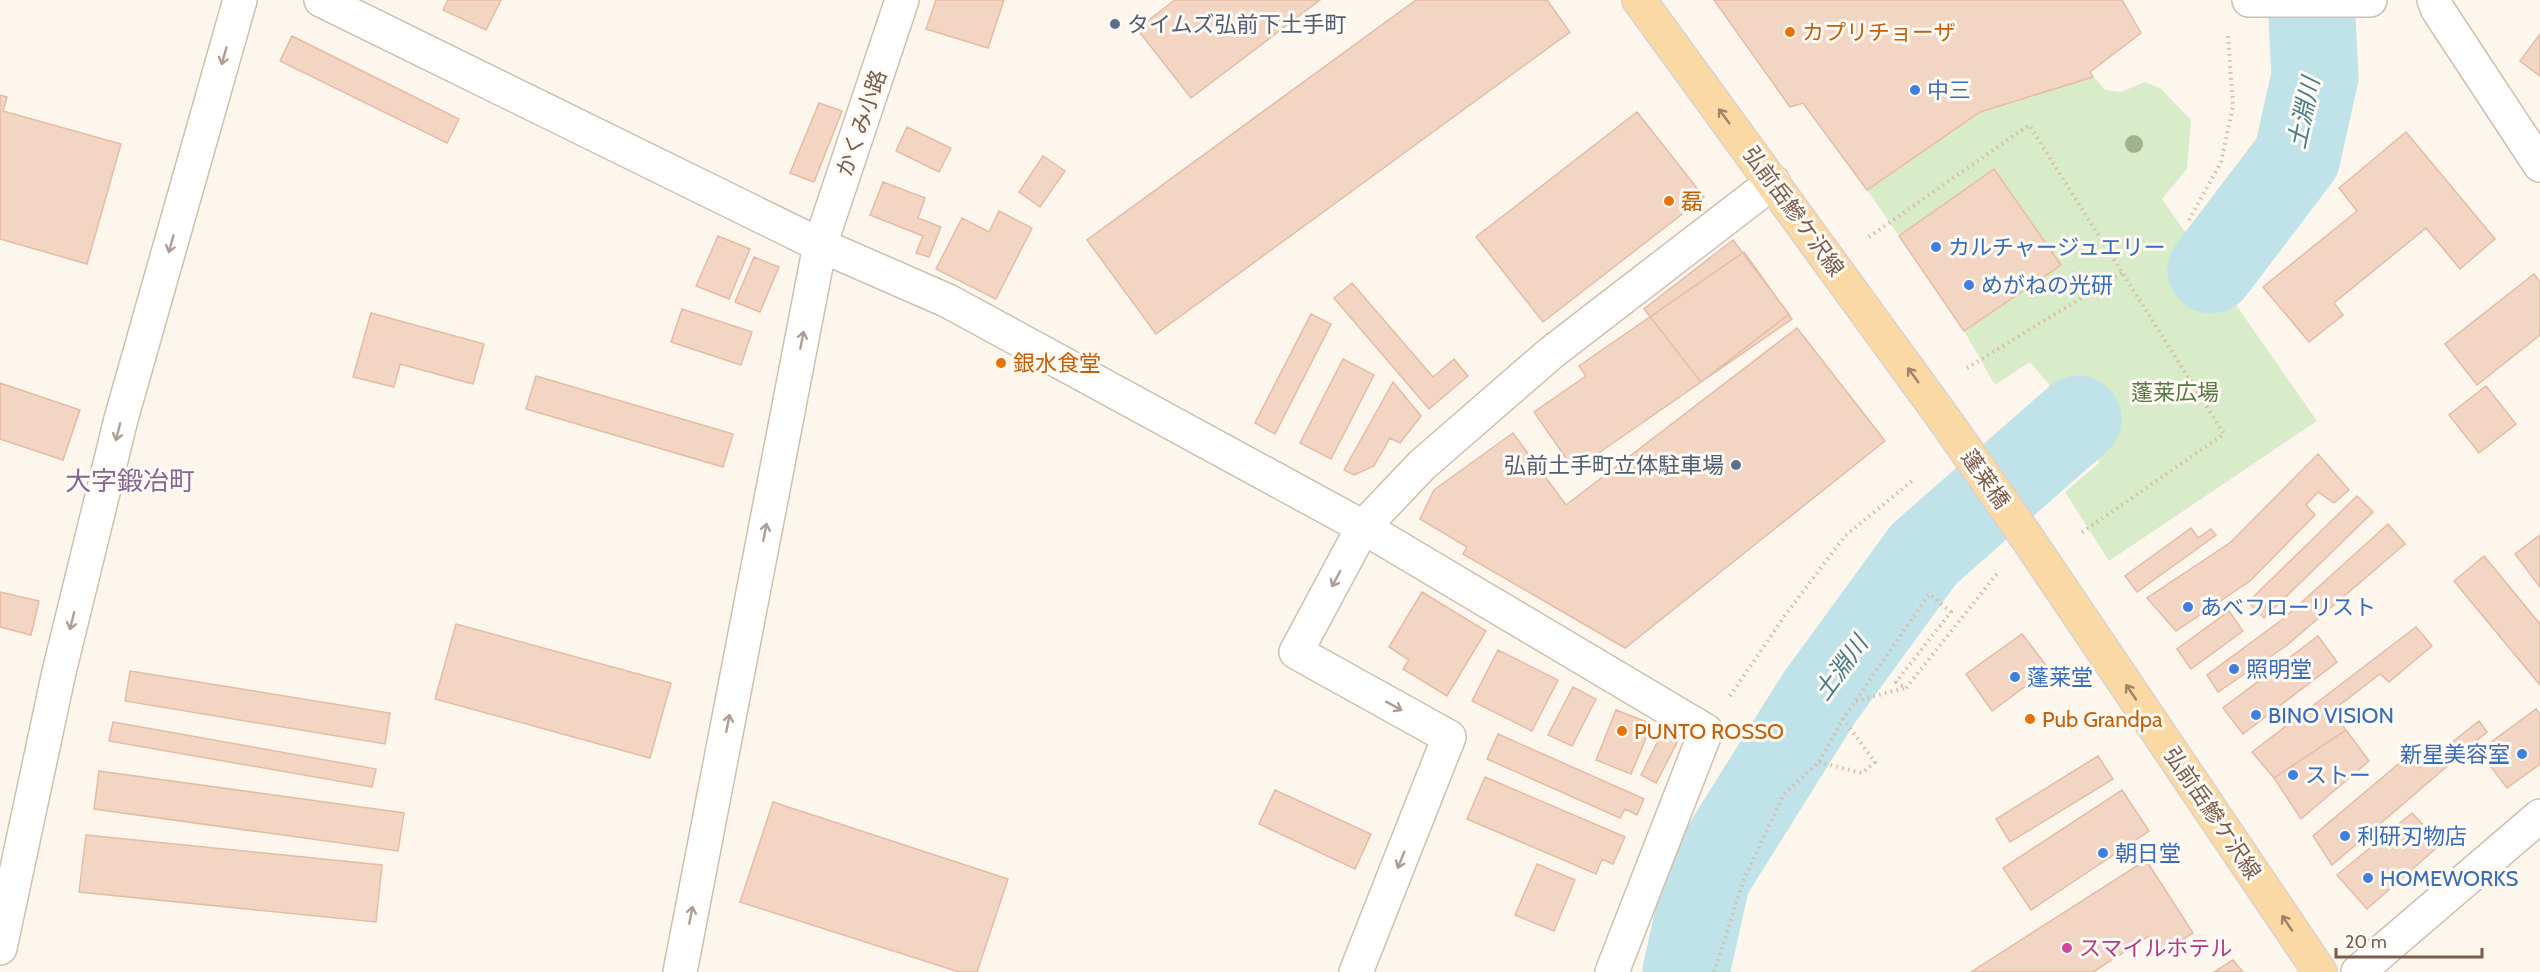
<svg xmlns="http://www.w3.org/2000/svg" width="2540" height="972" viewBox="0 0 2540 972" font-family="Cabin,'Noto Sans JP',sans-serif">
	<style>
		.green { fill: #d8ecc9 }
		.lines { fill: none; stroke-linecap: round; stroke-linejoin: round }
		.river { stroke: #bfe3e8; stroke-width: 87 }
		.building { fill: #f3d5c3; stroke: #e6bba3; stroke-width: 1.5 }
		.minor-casing { stroke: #d1beb0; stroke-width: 36 }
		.tertiary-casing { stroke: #d1beb0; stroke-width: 36 }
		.primary-casing { stroke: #dad1cd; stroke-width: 36 }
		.path { stroke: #d9b8a5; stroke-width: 4; stroke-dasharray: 1.5 4.5; stroke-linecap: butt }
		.minor { stroke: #fff; stroke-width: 33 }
		.tertiary { stroke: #fff; stroke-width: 33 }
		.primary { stroke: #fbd9a5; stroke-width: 33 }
		.primary-bridge-casing { stroke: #dad1cd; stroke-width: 36; stroke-linecap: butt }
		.primary-bridge { stroke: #fbd9a5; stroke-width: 33 }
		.tree { fill: #a0b28e }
		.oneway { stroke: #af9d94 }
		.oneway2 { stroke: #a18267 }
		.service-dot { fill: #5c6f8a; stroke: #fffaf3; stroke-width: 2 }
		.food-dot { fill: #e8710a; stroke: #fffaf3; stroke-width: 2 }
		.shop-dot { fill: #3f7fe0; stroke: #fffaf3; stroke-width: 2 }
		.hotel-dot { fill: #d1479c; stroke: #fffaf3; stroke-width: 2 }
		.labels { text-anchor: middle; stroke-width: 6; stroke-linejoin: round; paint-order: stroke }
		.service-label { font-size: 22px; fill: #4e5e75; stroke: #fffaf3; text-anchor: start }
		.food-label { font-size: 22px; fill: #c56008; stroke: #fffaf3; text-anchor: start }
		.shop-label { font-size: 22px; fill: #366cbe; stroke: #fffaf3; text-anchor: start }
		.street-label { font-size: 22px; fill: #7a5c4d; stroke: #fffaf3 }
		.park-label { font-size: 22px; fill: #537a41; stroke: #fffaf3 }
		.hotel-label { font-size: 22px; fill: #b23c85; stroke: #fffaf3; text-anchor: start }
		.water-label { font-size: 24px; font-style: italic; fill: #437c86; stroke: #fffaf3 }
		.quarter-label { font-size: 26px; fill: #846695; stroke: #fffaf3 }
	</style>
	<rect width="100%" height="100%" fill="#fdf6ec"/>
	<path class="green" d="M2090 72 2105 90 2121 92 2145 82 2161 89 2191 120 2187 169 2162 199 2317 421 2109 561 2065 492 2099 463 2078 419 2030 362 1995 385 1964 331 2061 265 1994 170 1899 236 1867 190 1980 112Z"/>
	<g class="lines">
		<path class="river" d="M2211 270 2297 157 2315 76 2311 0
			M1686 972 1707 877 1819 698 1924 554 2078 419"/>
	</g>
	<path class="building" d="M448 0H501L486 30 443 10Z
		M936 0H1004L988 48 926 29Z
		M1175 0H1320L1191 98 1137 29Z
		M1416 0H1547L1570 32 1156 334 1087 240Z
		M1714 0H2122L2141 33 2090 72 2093 77 1980 112 1867 190 1803 103 1790 107Z
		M2540 34V76L2520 61Z
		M292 36 459 119 447 143 280 61Z
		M0 95 7 97 3 111 121 144 87 264 0 239Z
		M819 103 842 111 814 182 790 173Z
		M1637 112 1704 197 1543 322 1476 237Z
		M907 127 951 148 939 172 896 151Z
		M2406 132 2495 239 2460 269 2426 228 2334 303 2343 315 2309 342 2263 287 2357 211 2339 188Z
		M1043 156 1065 171 1040 207 1019 192Z
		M1994 169 2061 265 1964 331 1899 236Z
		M883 182 925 198 918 218 941 227 929 257 916 253 923 236 870 215Z
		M999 211 1032 228 996 299 936 269 962 218 989 232Z
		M718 236 750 249 729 299 696 286Z
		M1733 240 1789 314 1701 382 1644 309Z
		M1744 252 1792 319 1574 470 1534 412 1586 376 1579 366Z
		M754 257 779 267 760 312 735 302Z
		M2534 274 2540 282V335L2477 385 2445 344Z
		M1352 283 1433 377 1454 359 1468 376 1429 409 1334 298Z
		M682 309 752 332 741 365 671 342Z
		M371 313 484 344 473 384 400 364 394 387 353 377Z
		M1311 314 1331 324 1275 434 1255 423Z
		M1797 328 1885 441 1625 648 1463 554 1467 547 1420 519 1434 490 1513 433 1566 505Z
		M1343 359 1374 375 1331 459 1300 443Z
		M536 376 733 434 723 467 526 409Z
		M1393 382 1421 416 1400 443 1390 438 1374 466 1354 475 1344 470Z
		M0 383 80 410 63 460 0 439Z
		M2486 386 2516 424 2479 453 2449 415Z
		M2318 454 2349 490 2334 503 2318 492 2306 505 2315 515 2250 581 2176 631 2147 598 2231 542Z
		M2357 496 2373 512 2264 618 2248 602Z
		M2388 524 2405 544 2286 646 2218 692 2207 675 2283 619Z
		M2191 528 2198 538 2211 529 2216 535 2137 592 2125 576Z
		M2540 535V587L2515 554Z
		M2484 556 2540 624V685L2454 581Z
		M0 592 39 601 31 635 0 627Z
		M1422 592 1486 631 1447 696 1403 669 1409 660 1389 647Z
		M2229 611 2243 631 2191 669 2177 649Z
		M456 624 671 683 650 758 435 699Z
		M2416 627 2432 646 2389 682 2380 674 2332 711 2346 730 2274 778 2252 752Z
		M2022 634 2049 669 1992 711 1966 674Z
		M2318 636 2337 662 2243 734 2223 708Z
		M1498 650 1558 680 1532 731 1472 701Z
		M130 671 390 713 385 744 125 701Z
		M1573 687 1596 699 1572 746 1548 735Z
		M2536 709 2540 714V764L2507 788 2479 751Z
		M1616 710 1652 724 1631 774 1596 760Z
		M2479 721 2487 732 2332 865 2313 836 2409 755 2419 768Z
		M113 722 376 769 372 787 109 741Z
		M2346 730 2369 761 2301 819 2274 778Z
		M1663 731 1679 739 1656 783 1641 775Z
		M1498 734 1644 799 1637 815 1625 809 1620 818 1487 759Z
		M2098 756 2113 779 2010 842 1996 819Z
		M99 771 404 813 398 851 94 809Z
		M1485 777 1625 837 1613 864 1602 859 1596 874 1467 819Z
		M1275 790 1371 834 1355 869 1259 824Z
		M2122 790 2149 831 2031 910 2003 868Z
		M773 802 1008 879 977 972H959L740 902Z
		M2412 813 2441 844 2367 909 2337 875Z
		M86 835 382 865 376 922 79 892Z
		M2146 860 2193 933 2160 954 2149 936 2093 972H1971Z
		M1537 864 1575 880 1554 931 1515 915Z
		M2233 960 2243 972H2214Z"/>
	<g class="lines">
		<defs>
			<path id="minor" d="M321 0 820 245 948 301 1363 527 1706 731 1612 972
				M2249 0H2370
				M2434 0 2438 10 2540 165
				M680 972 820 245 902 0
				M1356 972 1449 737 1296 652 1363 527 1422 465 1551 353 1773 182
				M2358 972 2540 816"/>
			<path id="tertiary" d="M0 948 59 672 121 419 240 0"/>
			<path id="primary" d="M1639 0 1947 423
				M2025 535 2320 972"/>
		</defs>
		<use href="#minor" class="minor-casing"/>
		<use href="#tertiary" class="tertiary-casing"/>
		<use href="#primary" class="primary-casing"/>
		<path class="path" d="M2189 220 2221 162 2233 106 2228 36
			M1869 237 2029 125 2224 434 2081 533
			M1967 368 2122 273
			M1730 696 1786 614 1845 536 1912 481
			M1856 701 1905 688
			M1819 762 1862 773 1875 762 1843 719 1929 594 1951 612 1896 682 1906 688 1999 571
			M1714 972 1744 879 1784 794 1819 762 1843 719"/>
		<use href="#minor" class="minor"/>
		<use href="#tertiary" class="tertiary"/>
		<use href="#primary" class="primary"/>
		<defs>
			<path id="primary-bridge" d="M1947 423 2025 535"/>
		</defs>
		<use href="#primary-bridge" class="primary-bridge-casing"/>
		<use href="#primary-bridge" class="primary-bridge"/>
	</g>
	<circle class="tree" cx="2134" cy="144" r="9"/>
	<defs><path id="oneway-shaft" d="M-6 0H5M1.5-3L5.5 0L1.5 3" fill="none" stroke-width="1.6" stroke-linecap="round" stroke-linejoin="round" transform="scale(1.5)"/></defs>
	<g class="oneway">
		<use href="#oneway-shaft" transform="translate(224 56) rotate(106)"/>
		<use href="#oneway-shaft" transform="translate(171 244) rotate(106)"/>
		<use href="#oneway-shaft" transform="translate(802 340) rotate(-79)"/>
		<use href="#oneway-shaft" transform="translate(118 432) rotate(104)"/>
		<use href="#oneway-shaft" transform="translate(765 532) rotate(-79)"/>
		<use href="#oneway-shaft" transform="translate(1336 579) rotate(118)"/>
		<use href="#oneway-shaft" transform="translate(72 621) rotate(104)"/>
		<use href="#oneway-shaft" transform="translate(1394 706) rotate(29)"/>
		<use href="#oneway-shaft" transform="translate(728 723) rotate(-79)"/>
		<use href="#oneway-shaft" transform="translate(1401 860) rotate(112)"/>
		<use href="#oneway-shaft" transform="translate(691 915) rotate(-79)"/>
	</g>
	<g class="oneway2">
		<use href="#oneway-shaft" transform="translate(1724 116) rotate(-126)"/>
		<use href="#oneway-shaft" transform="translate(1913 375) rotate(-126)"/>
		<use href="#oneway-shaft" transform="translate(2131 692) rotate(-124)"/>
		<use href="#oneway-shaft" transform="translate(2287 923) rotate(-124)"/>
	</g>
	<g class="service-dot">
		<circle cx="1115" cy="24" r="6"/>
		<circle cx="1736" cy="465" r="6"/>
	</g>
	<g class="food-dot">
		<circle cx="1790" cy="32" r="6"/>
		<circle cx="1669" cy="201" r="6"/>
		<circle cx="1001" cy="363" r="6"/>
		<circle cx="2030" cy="719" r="6"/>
		<circle cx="1622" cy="731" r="6"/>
	</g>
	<g class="shop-dot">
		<circle cx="1915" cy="90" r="6"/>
		<circle cx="1936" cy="247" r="6"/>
		<circle cx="1969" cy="285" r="6"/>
		<circle cx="2188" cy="607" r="6"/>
		<circle cx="2234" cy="669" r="6"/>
		<circle cx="2015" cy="677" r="6"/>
		<circle cx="2256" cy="715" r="6"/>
		<circle cx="2522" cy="754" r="6"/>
		<circle cx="2293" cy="775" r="6"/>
		<circle cx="2345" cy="836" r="6"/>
		<circle cx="2103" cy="853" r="6"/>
		<circle cx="2368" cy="878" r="6"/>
	</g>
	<circle class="hotel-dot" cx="2067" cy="948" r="6"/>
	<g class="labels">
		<g class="service-label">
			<text x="1127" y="32">タイムズ弘前下土手町</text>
			<text x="1724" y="473" text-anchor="end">弘前土手町立体駐車場</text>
		</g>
		<g class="food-label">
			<text x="1802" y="40">カプリチョーザ</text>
			<text x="1681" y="209">磊</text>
			<text x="1013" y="371">銀水食堂</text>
			<text x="2042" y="727">Pub Grandpa</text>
			<text x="1634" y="739">PUNTO ROSSO</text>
		</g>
		<g class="shop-label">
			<text x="1927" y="98">中三</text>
			<text x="1948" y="255">カルチャージュエリー</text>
			<text x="1981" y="293">めがねの光研</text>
			<text x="2200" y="615">あべフローリスト</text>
			<text x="2246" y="677">照明堂</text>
			<text x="2027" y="685">蓬莱堂</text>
			<text x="2268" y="723">BINO VISION</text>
			<text x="2510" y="762" text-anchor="end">新星美容室</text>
			<text x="2305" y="783">ストー</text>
			<text x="2357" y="844">利研刃物店</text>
			<text x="2115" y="861">朝日堂</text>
			<text x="2380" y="886">HOMEWORKS</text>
		</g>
		<g class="street-label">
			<text transform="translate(861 123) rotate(-71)" y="8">かくみ小路</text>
			<text transform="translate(1794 211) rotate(54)" y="8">弘前岳鰺ケ沢線</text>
			<text transform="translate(1986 479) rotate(55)" y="8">蓬莱橋</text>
			<text transform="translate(2213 813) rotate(56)" y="8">弘前岳鰺ケ沢線</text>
		</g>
		<g class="park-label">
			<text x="2175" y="400">蓬莱広場</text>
		</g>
		<g class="hotel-label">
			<text x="2079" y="956">スマイルホテル</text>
		</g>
		<g class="water-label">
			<text transform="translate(2304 113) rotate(-78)" y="8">土淵川</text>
			<text transform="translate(1841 668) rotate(-54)" y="8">土淵川</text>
		</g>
		<g class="quarter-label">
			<text x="130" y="490">大字鍛冶町</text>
		</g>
	</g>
	<path d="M2336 948v9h146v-9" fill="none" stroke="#7a5c4d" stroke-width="3"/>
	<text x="2345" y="948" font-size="18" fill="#7a5c4d" stroke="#fffaf3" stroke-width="4.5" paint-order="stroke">20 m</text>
</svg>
